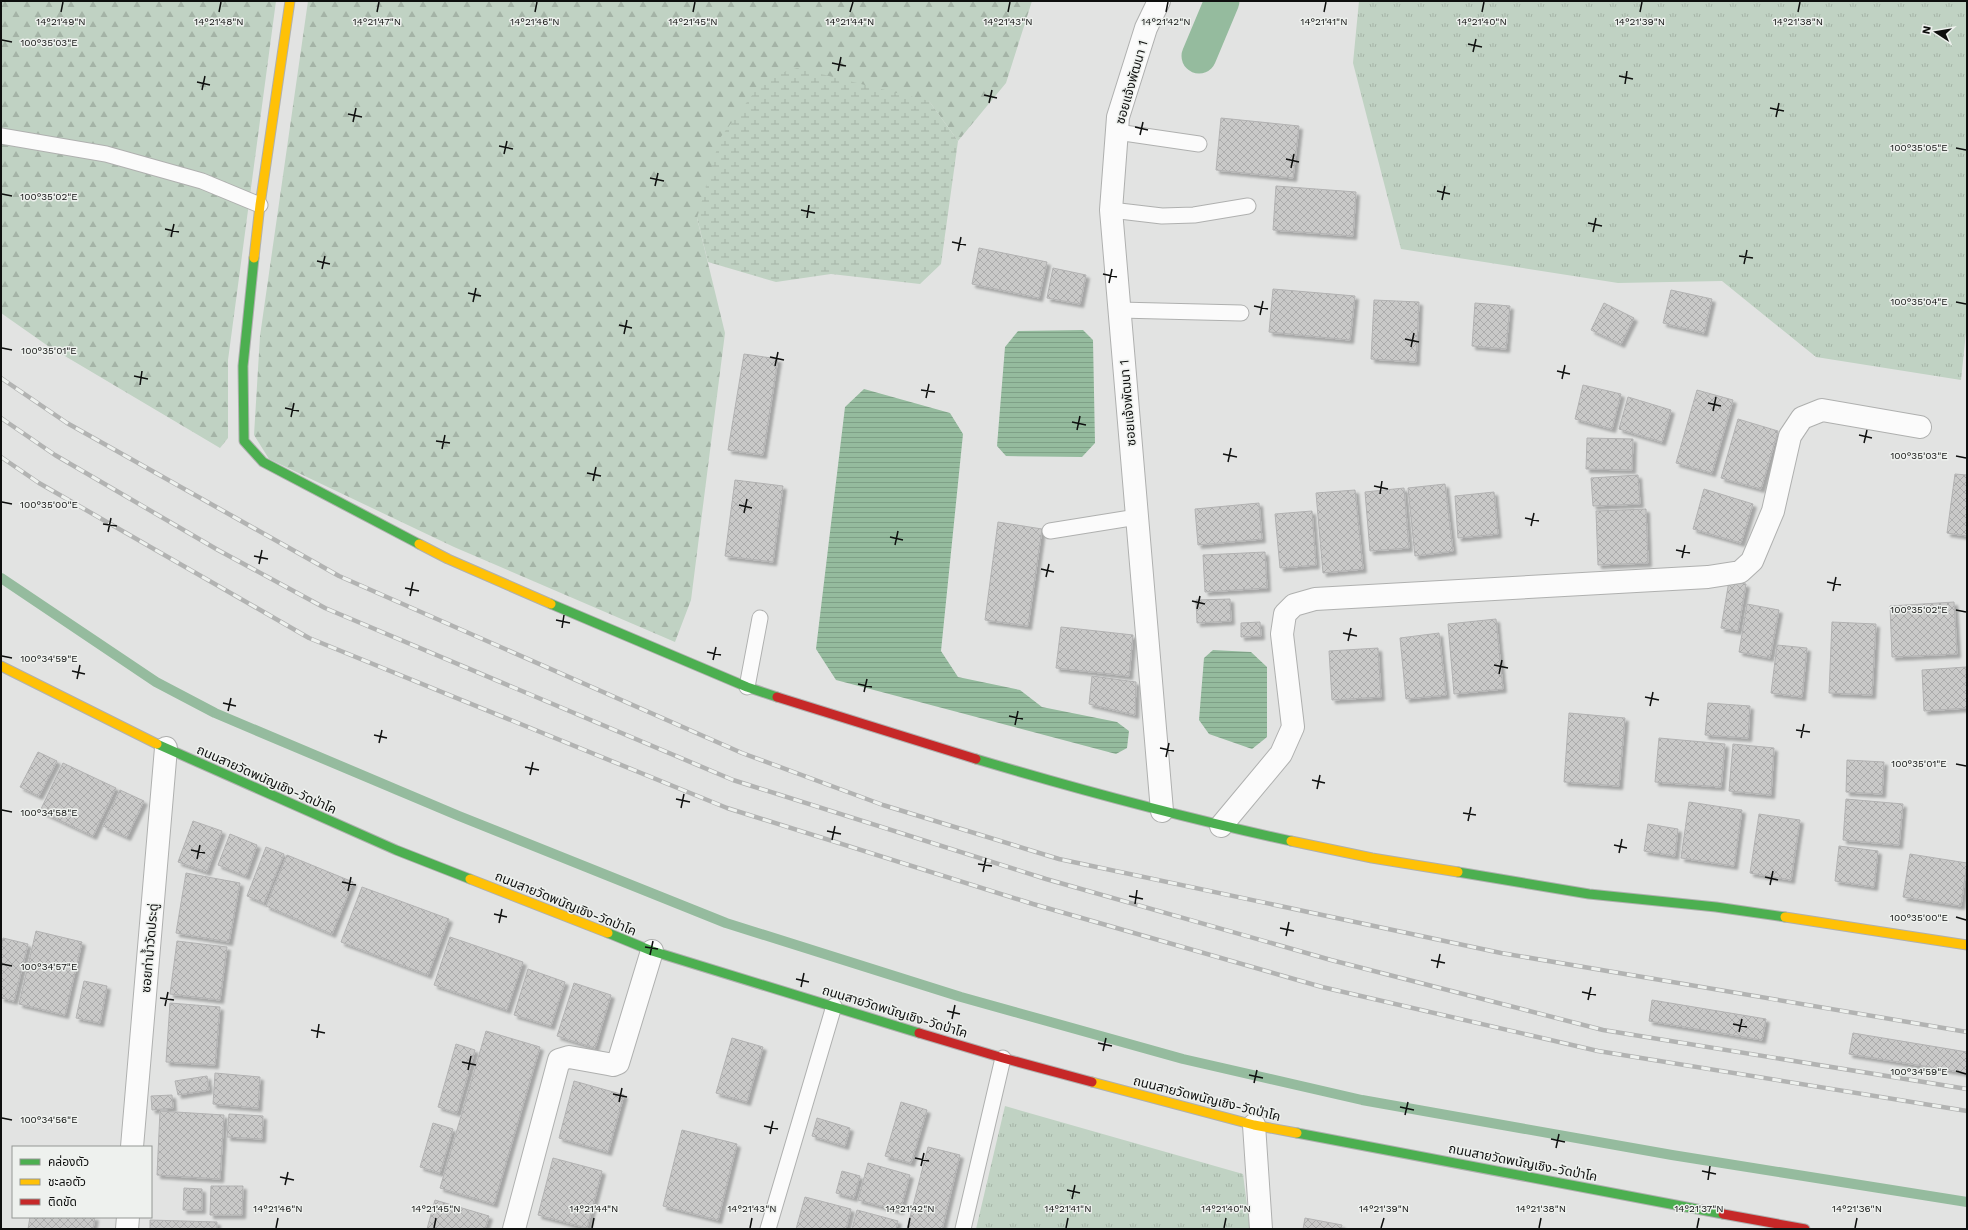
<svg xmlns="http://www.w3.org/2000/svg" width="1968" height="1230" viewBox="0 0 1968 1230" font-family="'Work Sans','Noto Sans Thai',sans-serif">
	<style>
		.grass { fill: url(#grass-tufts) }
		.forest { fill: url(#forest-firs) }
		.wetland { fill: url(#wetland-marsh) }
		.water { fill: url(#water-rules) }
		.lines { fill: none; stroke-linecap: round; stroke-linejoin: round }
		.stream { stroke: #95bb9e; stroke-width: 10 }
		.canal { stroke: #95bb9e; stroke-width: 35 }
		.building { fill: url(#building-cross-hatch); stroke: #b2b2b2; filter: url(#shadow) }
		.lane-casing { stroke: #afb0af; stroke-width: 17 }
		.street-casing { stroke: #afb0af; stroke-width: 24 }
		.fast-casing { stroke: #afb0af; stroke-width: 11 }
		.slow-casing { stroke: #afb0af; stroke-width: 11 }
		.jam-casing { stroke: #afb0af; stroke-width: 11 }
		.lane { stroke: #fbfbfb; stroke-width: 15 }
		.street { stroke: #fbfbfb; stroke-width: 22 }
		.fast { stroke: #4caf50; stroke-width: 9 }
		.slow { stroke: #ffc107; stroke-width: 9 }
		.jam { stroke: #c62828; stroke-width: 9 }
		.rail-casing { stroke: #b2b3b2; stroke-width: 4.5 }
		.rail { stroke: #eef1ee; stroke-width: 3; stroke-dasharray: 9; stroke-linecap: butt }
		.ticks { fill: none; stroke: #0e0f0e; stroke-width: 1.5 }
		.labels { text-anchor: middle; stroke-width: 3; stroke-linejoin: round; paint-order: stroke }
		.street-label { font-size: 13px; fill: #0e0f0e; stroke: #eef1ee }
		.ticks-label { font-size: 10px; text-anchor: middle; fill: #0e0f0e; stroke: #eef1ee; stroke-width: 3; stroke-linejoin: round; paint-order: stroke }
	</style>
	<defs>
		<pattern id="grass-tufts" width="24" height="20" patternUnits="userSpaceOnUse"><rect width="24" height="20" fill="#c0d2c3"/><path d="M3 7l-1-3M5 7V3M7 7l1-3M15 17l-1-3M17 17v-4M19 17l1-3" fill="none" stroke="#a4b3a6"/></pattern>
		<pattern id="forest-firs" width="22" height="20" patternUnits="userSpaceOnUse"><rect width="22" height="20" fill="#c0d2c3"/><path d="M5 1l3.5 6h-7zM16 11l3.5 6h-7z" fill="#a4b3a6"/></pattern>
		<pattern id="wetland-marsh" width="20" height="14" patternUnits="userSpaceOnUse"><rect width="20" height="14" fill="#c0d2c3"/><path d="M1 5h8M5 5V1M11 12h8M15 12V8" fill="none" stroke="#a4b3a6"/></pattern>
		<pattern id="water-rules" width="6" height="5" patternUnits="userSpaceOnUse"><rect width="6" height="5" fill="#95bb9e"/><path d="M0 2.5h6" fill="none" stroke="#7fa087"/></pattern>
		<pattern id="building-cross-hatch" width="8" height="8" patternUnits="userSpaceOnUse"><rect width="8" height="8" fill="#c9c9c8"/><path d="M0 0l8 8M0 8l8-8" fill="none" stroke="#ababab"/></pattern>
		<filter id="shadow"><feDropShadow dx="3.5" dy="3.5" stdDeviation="1" flood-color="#0004"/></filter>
	</defs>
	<rect width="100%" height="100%" fill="#e2e3e2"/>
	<path class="grass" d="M1359 1H1967V323L1961 380 1816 357 1722 281 1618 283 1401 249 1353 63Z
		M1005 1106 1243 1174 1250 1229H976Z"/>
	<path class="forest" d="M1 1H276L228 360V438L220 448 48 346 1 313Z
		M308 1H1032L1006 83 958 141 929 101 697 218 725 333 691 600 675 642 454 547 269 459 254 435 260 336Z"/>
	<path class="wetland" d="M797 68 929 101 958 141 941 264 920 284 831 274 776 282 708 262 697 218 720 138 765 78Z"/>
	<path class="water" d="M1083 330 1093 340 1095 443 1082 457 1006 456 997 446 1005 347 1018 331Z
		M864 389 950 413 963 434 941 651 958 677 1020 690 1042 707 1117 722 1129 731 1127 748 1116 754 836 680 816 649 845 407Z
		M1213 650 1251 652 1267 667V737L1252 749 1209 734 1199 720 1204 658Z"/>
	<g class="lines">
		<path class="stream" d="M1 578 156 682 215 713 459 816 726 923 961 997 1183 1059 1362 1100 1672 1155 1967 1202"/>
		<path class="canal" d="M1199 56 1222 1"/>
	</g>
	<path class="building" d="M1221 118 1299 126 1293 178 1216 170Z
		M1276 186 1356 192 1353 236 1273 230Z
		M979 248 1047 262 1039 298 972 284Z
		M1053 268 1086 275 1080 304 1047 298Z
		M1273 289 1355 296 1350 340 1269 332Z
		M1671 290 1712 299 1704 333 1663 323Z
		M1374 300 1419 302 1416 362 1371 359Z
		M1475 303 1510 306 1506 349 1472 346Z
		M1604 303 1634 318 1621 344 1591 330Z
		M744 354 778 359 763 455 728 450Z
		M1583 385 1621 394 1612 429 1575 419Z
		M1697 390 1733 400 1712 473 1676 463Z
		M1628 397 1671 410 1662 442 1619 429Z
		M1738 419 1778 431 1761 489 1721 478Z
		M1587 438 1633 439 1632 470 1586 469Z
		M1955 474 1967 475V536L1947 533Z
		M1638 475 1640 504 1593 506 1591 478Z
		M735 480 783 486 773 562 725 556Z
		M1445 484 1453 551 1415 556 1408 488Z
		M1404 488 1409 548 1370 551 1365 492Z
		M1704 489 1753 504 1741 543 1693 529Z
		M1355 490 1363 569 1323 573 1316 493Z
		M1494 492 1498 534 1458 538 1455 496Z
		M1259 503 1262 539 1198 545 1195 509Z
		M1646 509 1648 563 1598 565 1596 511Z
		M1312 511 1316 565 1280 568 1275 514Z
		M998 522 1042 529 1028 626 985 620Z
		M1265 552 1267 588 1205 592 1203 555Z
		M1729 581 1746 584 1738 631 1721 628Z
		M1230 599 1231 621 1197 623 1196 600Z
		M1954 602 1957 654 1892 657 1890 606Z
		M1747 604 1779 610 1770 658 1739 652Z
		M1496 619 1503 689 1454 694 1448 624Z
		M1260 622 1261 636 1241 637V623Z
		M1832 622 1876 624 1872 695 1829 693Z
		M1061 627 1133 635 1129 676 1056 668Z
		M1439 633 1446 695 1406 699 1400 638Z
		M1777 645 1807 648 1802 697 1771 693Z
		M1378 648 1381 697 1332 700 1329 651Z
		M1966 667 1967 708 1924 711 1922 670Z
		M1092 676 1136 682 1135 715 1089 704Z
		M1708 703 1750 706 1748 738 1705 735Z
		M1569 713 1625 718 1619 786 1564 782Z
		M1659 738 1725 744 1721 787 1655 782Z
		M1733 744 1774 748 1771 795 1729 791Z
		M38 752 57 761 39 796 20 787Z
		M1847 760 1884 762 1882 794 1846 792Z
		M63 763 116 788 93 836 40 811Z
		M120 790 144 801 127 837 103 826Z
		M1846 799 1903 804 1899 845 1843 840Z
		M1689 802 1742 810 1734 866 1681 858Z
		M1759 814 1800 820 1791 880 1750 873Z
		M193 821 222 831 207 872 178 862Z
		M1648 824 1678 829 1675 856 1644 851Z
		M230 834 257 845 246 876 218 865Z
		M1839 846 1878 851 1874 887 1835 881Z
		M266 847 284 854 264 903 247 896Z
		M1910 854 1967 863 1961 906 1903 897Z
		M287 855 353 882 332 934 266 906Z
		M186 873 240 883 229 942 176 933Z
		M362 887 449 919 428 975 341 942Z
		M36 931 82 942 65 1015 19 1004Z
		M450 937 523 962 507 1010 434 985Z
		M3 938 28 944 14 1001 1 998V948Z
		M177 941 227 947 220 1000 170 994Z
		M528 969 565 982 551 1026 514 1015Z
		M84 981 107 986 100 1023 76 1018Z
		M574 983 611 995 595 1048 557 1036Z
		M1652 1000 1766 1019 1762 1040 1649 1021Z
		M170 1003 220 1007 215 1065 166 1062Z
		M486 1031 540 1047 494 1204 440 1188Z
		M1853 1033 1967 1052V1073L1849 1054Z
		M732 1038 763 1047 747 1102 716 1093Z
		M456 1044 475 1050 457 1113 438 1107Z
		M215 1073 260 1077 258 1108 213 1104Z
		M207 1076 209 1090 178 1095 175 1081Z
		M574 1081 624 1095 608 1152 559 1138Z
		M172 1095 173 1108 152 1110 151 1096Z
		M901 1102 927 1110 911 1163 885 1156Z
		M160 1111 224 1115 220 1179 157 1175Z
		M229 1114 263 1116 262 1139 227 1137Z
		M817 1118 850 1128 845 1146 812 1136Z
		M433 1123 453 1129 440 1173 420 1167Z
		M682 1130 737 1144 718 1220 663 1206Z
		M928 1147 960 1155 942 1229H907Z
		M553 1158 602 1171 587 1228 538 1215Z
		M868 1163 910 1175 900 1211 858 1200Z
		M842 1171 860 1176 854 1198 836 1193Z
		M211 1186H243L242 1215H210Z
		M184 1188 202 1189V1210H183Z
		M805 1197 851 1209 846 1229H796Z
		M435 1200 489 1216 485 1229H427Z
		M857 1210 898 1221 896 1229H852Z
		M30 1217H95L93 1229H28Z
		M1305 1218 1342 1225 1341 1229H1303Z
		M150 1220 217 1222V1229H150Z"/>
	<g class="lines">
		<defs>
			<path id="lane" d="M1117 132 1199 144
				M1 136 106 154 202 181 260 205
				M1111 210 1162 216 1194 215 1248 206
				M1119 310 1241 313
				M1050 531 1137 517
				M747 687 760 618
				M768 1229 834 1006
				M963 1229 1003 1058"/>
			<path id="street" d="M1159 1 1146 28 1118 117 1111 210 1162 811
				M1221 826 1281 754 1293 727 1282 634 1285 614 1294 605 1315 599 1708 577 1740 572 1752 561 1773 511 1790 436 1802 418 1822 410 1920 427
				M1254 1125 1261 1229
				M132 1147 166 748
				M127 1229 128 1217
				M514 1229 559 1060 569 1057 608 1064 613 1065 618 1063 652 951"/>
			<path id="fast" d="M254 258 243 366 244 441 263 462 419 544
				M551 604 747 687 777 697
				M157 744 396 850 470 879
				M976 759C1080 790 1185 818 1291 841
				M1458 872 1589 894 1716 907 1785 917
				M608 933 652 951 919 1033
				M1297 1133 1723 1214"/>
			<path id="slow" d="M254 258 260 205 290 1
				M419 544 448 559 551 604
				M1 666 157 744
				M1291 841 1372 858 1458 872
				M470 879 608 933
				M1785 917 1967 945
				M1092 1082 1254 1125 1297 1133"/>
			<path id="jam" d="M777 697 976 759
				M919 1033 1003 1058 1092 1082
				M1723 1214 1805 1229"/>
		</defs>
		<use href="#lane" class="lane-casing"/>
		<use href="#street" class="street-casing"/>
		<use href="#fast" class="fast-casing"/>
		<use href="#slow" class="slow-casing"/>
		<use href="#jam" class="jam-casing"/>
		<use href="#lane" class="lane"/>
		<use href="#street" class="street"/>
		<use href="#fast" class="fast"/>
		<use href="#slow" class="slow"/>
		<use href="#jam" class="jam"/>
		<defs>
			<path id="rail" d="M1 378 67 423 339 576 742 753 883 805 1059 859 1501 953 1967 1032
				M1 418 55 455 218 550 325 608 733 780 1046 879 1331 960 1603 1030 1967 1089
				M1 457 39 483 309 638 727 808 1033 904 1322 987 1598 1051 1967 1111"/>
		</defs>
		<use href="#rail" class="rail-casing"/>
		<use href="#rail" class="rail"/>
	</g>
	<path class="ticks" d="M61 12 63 2M219 12 221 2M377 12 379 2M535 12 537 2M693 12 695 2M850 12 853 2M1008 12 1010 2M1166 12 1168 2M1324 12 1326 2M1482 12 1484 2M1640 12 1642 2M1798 12 1800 2M2 40 12 42M1468 44 1482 47M1473 52 1476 39M832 63 846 66M838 71 841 57M1619 76 1633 79M197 82 210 85M1625 84 1627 71M202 90 205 76M984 95 997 98M989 103 992 90M1770 108 1784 111M348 114 362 117M1776 117 1779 103M353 122 356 108M1135 127 1148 130M1140 135 1143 122M499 146 513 149M1956 148 1966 150M504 154 507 141M1286 159 1299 162M1291 168 1294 154M650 178 664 181M655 186 658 173M1437 191 1450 194M2 194 12 196M1442 200 1445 186M801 210 815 213M807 218 809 205M1588 223 1602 226M165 229 179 232M1593 232 1596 218M171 237 174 224M952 242 966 245M958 251 961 237M1739 256 1753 258M317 261 330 264M1744 264 1747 250M322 269 325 256M1103 274 1117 277M1109 283 1112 269M468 293 481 296M473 302 476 288M1956 302 1966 304M1254 306 1268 309M1260 315 1263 301M619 325 632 328M624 334 627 320M1405 339 1419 342M1411 347 1414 333M2 348 12 350M770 357 784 360M775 366 778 352M1557 371 1570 374M134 376 148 379M1562 379 1565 365M140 385 142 371M921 390 935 392M926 398 929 384M1708 403 1721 406M285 408 299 411M1713 411 1716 397M291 417 294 403M1072 422 1086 425M1077 430 1080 416M1859 435 1872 438M436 441 450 443M1864 443 1867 430M442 449 445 435M1223 454 1237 457M1956 456 1966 458M1228 462 1231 448M587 473 601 476M593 481 596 467M1374 486 1388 489M1380 494 1382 481M2 502 12 504M739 505 752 508M744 513 747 499M1525 518 1539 521M103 524 117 526M1531 526 1534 513M108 532 111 518M890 537 903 540M895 545 898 531M1676 550 1690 553M254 556 268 559M1682 558 1685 545M259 564 262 550M1041 569 1054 572M1046 577 1049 564M1827 582 1841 585M405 588 419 591M1833 591 1836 577M410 596 413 582M1192 601 1205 604M1197 609 1200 596M1956 610 1966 612M556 620 570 623M562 628 564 615M1343 633 1357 636M1348 641 1351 628M707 652 721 655M2 656 12 658M713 660 716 647M1494 665 1508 668M72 671 85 674M1499 674 1502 660M77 679 80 665M858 684 872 687M864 692 867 679M1645 697 1659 700M223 703 236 706M1650 706 1653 692M228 711 231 698M1009 716 1023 719M1015 725 1018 711M1796 730 1810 732M374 735 387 738M1801 738 1804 724M379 743 382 730M1160 748 1174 751M1166 757 1169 743M1956 764 1966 766M525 767 539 770M530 775 533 762M1312 780 1325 783M1317 789 1320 775M676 799 690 802M681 808 684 794M2 810 12 812M1463 813 1476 815M1468 821 1471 807M827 831 841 834M832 840 835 826M1614 845 1627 848M191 850 205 853M1619 853 1622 839M197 859 200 845M978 864 992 866M983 872 986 858M1765 877 1778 880M342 882 356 885M1770 885 1773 871M348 891 351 877M1129 896 1143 899M1135 904 1137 890M494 914 507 917M1956 917 1966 920M499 923 502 909M1280 928 1294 931M1286 936 1289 922M645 947 658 949M650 955 653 941M1431 960 1445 963M2 964 12 966M1437 968 1440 954M796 979 809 982M801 987 804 973M1582 992 1596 995M160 998 174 1000M1588 1000 1591 987M165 1006 168 992M947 1011 960 1014M952 1019 955 1005M1733 1024 1747 1027M311 1030 325 1033M1739 1032 1742 1019M317 1038 319 1024M1098 1043 1112 1046M1103 1051 1106 1038M462 1062 476 1065M468 1070 471 1056M1956 1071 1966 1074M1249 1075 1263 1078M1254 1083 1257 1070M613 1094 627 1097M619 1102 622 1088M1400 1107 1414 1110M1405 1115 1408 1102M2 1118 12 1120M764 1126 778 1129M770 1134 773 1121M1551 1139 1565 1142M1556 1148 1559 1134M915 1158 929 1161M921 1166 924 1153M1702 1171 1716 1174M280 1177 294 1180M1708 1180 1710 1166M285 1185 288 1172M1067 1190 1080 1193M1072 1199 1075 1185M276 1228 278 1218M434 1228 436 1218M592 1228 594 1218M750 1228 752 1218M908 1228 910 1218M1066 1228 1068 1218M1224 1228 1226 1218M1381 1228 1384 1218M1539 1228 1541 1218M1697 1228 1699 1218M1855 1228 1857 1218"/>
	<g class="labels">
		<g class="street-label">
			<text transform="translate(1131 82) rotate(-74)" y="5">ซอยแจ้งพัฒนา 1</text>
			<text transform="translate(1127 403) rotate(-95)" y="5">ซอยแจ้งพัฒนา 1</text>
			<text transform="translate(267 779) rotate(24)" y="5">ถนนสายวัดพนัญเชิง-วัดป่าโค</text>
			<text transform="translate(566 903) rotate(22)" y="5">ถนนสายวัดพนัญเชิง-วัดป่าโค</text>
			<text transform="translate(149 948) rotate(-85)" y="5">ซอยท่าน้ำวัดประดู่</text>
			<text transform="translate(895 1011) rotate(17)" y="5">ถนนสายวัดพนัญเชิง-วัดป่าโค</text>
			<text transform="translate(1207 1098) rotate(14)" y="5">ถนนสายวัดพนัญเชิง-วัดป่าโค</text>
			<text transform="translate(1523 1162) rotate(11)" y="5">ถนนสายวัดพนัญเชิง-วัดป่าโค</text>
		</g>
	</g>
	<g class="ticks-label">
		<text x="61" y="25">14°21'49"N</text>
		<text x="219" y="25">14°21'48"N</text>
		<text x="377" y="25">14°21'47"N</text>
		<text x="535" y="25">14°21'46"N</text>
		<text x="693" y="25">14°21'45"N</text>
		<text x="850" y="25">14°21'44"N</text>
		<text x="1008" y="25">14°21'43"N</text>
		<text x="1166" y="25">14°21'42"N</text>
		<text x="1324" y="25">14°21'41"N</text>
		<text x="1482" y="25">14°21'40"N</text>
		<text x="1640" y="25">14°21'39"N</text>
		<text x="1798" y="25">14°21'38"N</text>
		<text x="49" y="46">100°35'03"E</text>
		<text x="1919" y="151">100°35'05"E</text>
		<text x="49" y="200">100°35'02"E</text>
		<text x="1919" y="305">100°35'04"E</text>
		<text x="49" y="354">100°35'01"E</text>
		<text x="1919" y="459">100°35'03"E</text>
		<text x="49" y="508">100°35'00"E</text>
		<text x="1919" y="613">100°35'02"E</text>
		<text x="49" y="662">100°34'59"E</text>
		<text x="1919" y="767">100°35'01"E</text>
		<text x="49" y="816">100°34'58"E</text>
		<text x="1919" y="921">100°35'00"E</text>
		<text x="49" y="970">100°34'57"E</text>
		<text x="1919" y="1075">100°34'59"E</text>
		<text x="49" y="1123">100°34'56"E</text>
		<text x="278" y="1212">14°21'46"N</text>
		<text x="436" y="1212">14°21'45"N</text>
		<text x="594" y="1212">14°21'44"N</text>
		<text x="752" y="1212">14°21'43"N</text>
		<text x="910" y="1212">14°21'42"N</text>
		<text x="1068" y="1212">14°21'41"N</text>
		<text x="1226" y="1212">14°21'40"N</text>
		<text x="1384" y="1212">14°21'39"N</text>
		<text x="1541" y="1212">14°21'38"N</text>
		<text x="1699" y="1212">14°21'37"N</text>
		<text x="1857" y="1212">14°21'36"N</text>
	</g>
	<rect width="1968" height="1230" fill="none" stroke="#0e0f0e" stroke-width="4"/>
	<rect x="12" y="1146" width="140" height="72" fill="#eef1ee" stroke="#949794"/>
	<rect x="20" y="1159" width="20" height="6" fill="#4caf50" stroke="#949794"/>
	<text x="48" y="1166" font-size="12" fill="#0e0f0e">คล่องตัว</text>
	<rect x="20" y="1179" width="20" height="6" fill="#ffc107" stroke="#949794"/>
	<text x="48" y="1186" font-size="12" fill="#0e0f0e">ชะลอตัว</text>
	<rect x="20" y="1199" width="20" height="6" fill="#c62828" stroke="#949794"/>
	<text x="48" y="1206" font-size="12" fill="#0e0f0e">ติดขัด</text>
	<g transform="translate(1936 32) rotate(282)" stroke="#eef1ee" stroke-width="3" paint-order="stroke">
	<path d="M0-3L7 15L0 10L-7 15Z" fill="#0e0f0e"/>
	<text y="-6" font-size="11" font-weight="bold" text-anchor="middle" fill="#0e0f0e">N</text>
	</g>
</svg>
